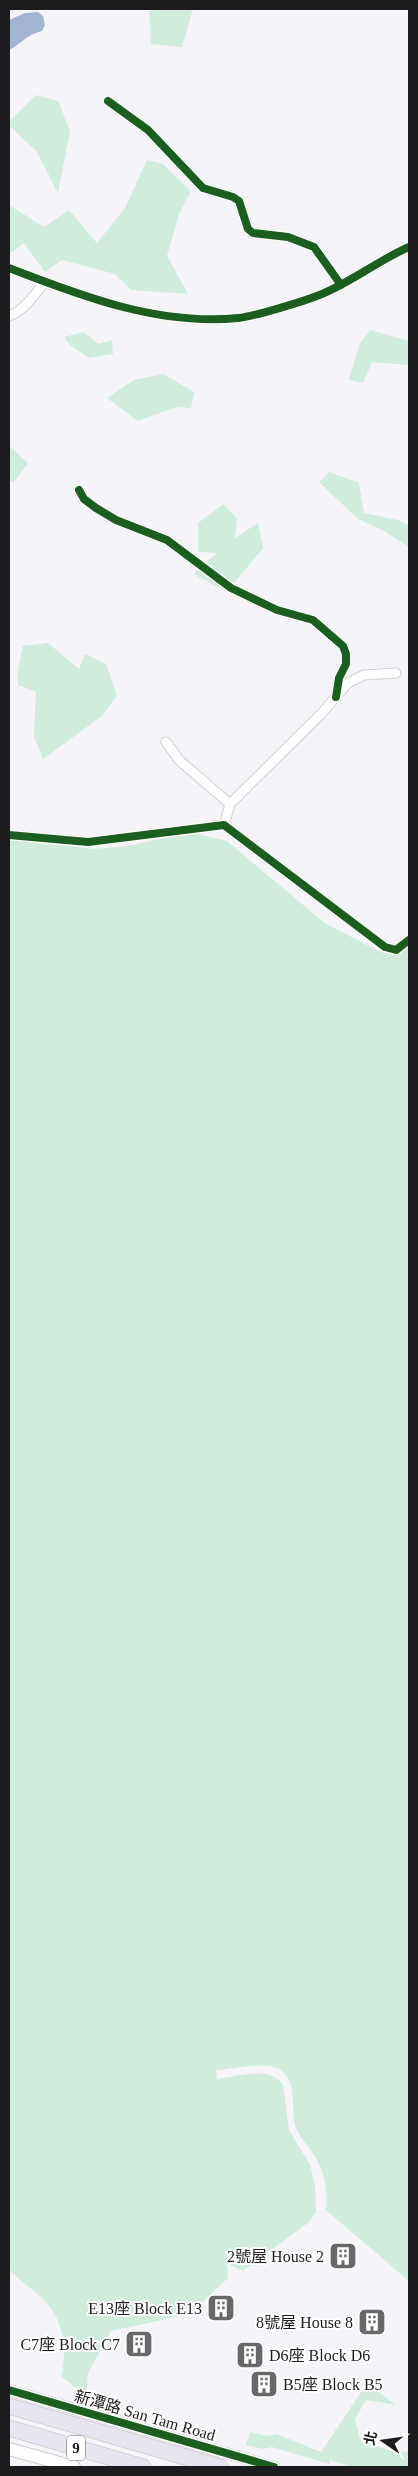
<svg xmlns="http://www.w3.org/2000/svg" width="418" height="2476" viewBox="0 0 418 2476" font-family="'Times New Roman','Noto Sans TC',serif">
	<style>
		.green { fill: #d0ecdd }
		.water { fill: #a3b3d2 }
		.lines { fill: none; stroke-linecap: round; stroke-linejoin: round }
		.minor-casing { stroke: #cfcfd2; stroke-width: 11 }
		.tertiary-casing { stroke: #cfcfd2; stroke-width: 12 }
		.secondary-casing { stroke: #cfcfd2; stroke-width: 14 }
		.motorway-casing { stroke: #d2d2d4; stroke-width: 17 }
		.minor { stroke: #fefefe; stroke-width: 9 }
		.tertiary { stroke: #fefefe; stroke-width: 10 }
		.secondary { stroke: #fefefe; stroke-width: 12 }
		.motorway { stroke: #e7e5ef; stroke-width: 15 }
		.cycleway-casing { stroke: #fff; stroke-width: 11 }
		.cycleway { stroke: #1b5e20; stroke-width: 8 }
		.labels { text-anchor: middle; stroke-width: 4; stroke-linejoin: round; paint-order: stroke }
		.shield { fill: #fff; stroke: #606062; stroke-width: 1 }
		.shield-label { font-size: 15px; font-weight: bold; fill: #1c1c1f }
		.poi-label { font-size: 16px; fill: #1c1c1f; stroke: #fff; text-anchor: end }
		.street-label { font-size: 16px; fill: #1c1c1f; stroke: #fff }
	</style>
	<rect width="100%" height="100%" fill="#f5f5f9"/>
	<path class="green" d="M166 9H193L182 47 151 44 149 11Z
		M36 95 58 101 70 131 58 193 37 152 9 125V122Z
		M147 160 163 164 191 191 179 214 167 256 188 294 131 290 115 274 62 260 45 272 24 243 9 254V205L44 227 69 210 97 243 125 208Z
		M370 330 409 341V365L372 362 363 383 349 380 359 345Z
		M84 332 98 344 112 340 113 354 89 358 69 344 64 337Z
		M163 374 194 392 191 408 176 407 138 421 107 398 134 380Z
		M9 446 28 463 14 482 9 480Z
		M329 472 359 483 364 513 398 520 409 526V547L384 531 358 519 319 482Z
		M224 504 237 519 235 538 258 523 263 548 227 592 193 574 217 553 198 552V523Z
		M48 643 79 669 85 654 106 664 117 696 102 716 43 759 34 737 36 692 18 685V669L23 646Z
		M189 832 227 841 326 924 383 953 398 954 409 945V2281L326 2210C327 2194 326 2177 318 2162 313 2150 302 2142 297 2130 288 2111 301 2079 277 2068 264 2062 231 2069 216 2070L217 2079C236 2077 271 2065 283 2085L289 2130 310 2165 315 2184 316 2212 309 2222 243 2271 227 2263 228 2278 190 2314 111 2331 88 2373 86 2396 61 2376C68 2350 64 2320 44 2300 33 2289 20 2281 9 2270V839L94 849 128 846Z
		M367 2383 396 2405 366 2400 355 2419 359 2436C375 2446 391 2454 409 2451V2467H353L330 2460 329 2464 272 2447 263 2449 246 2445 250 2432 268 2436 277 2434 321 2452Z"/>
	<path class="water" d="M38 12 43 16 45 25 42 31C24 36 23 43 9 50V20L25 13Z"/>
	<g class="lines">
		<defs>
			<path id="minor" d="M108 101 148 130 203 188 233 197 239 201 248 229 253 233 288 237 314 247 341 285
				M9 268C81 296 159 326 238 318 256 316 305 301 322 294 353 281 379 260 409 247
				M9 316C25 310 34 295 45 282
				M79 490 84 499 96 508 116 520 167 540 231 588 277 610 313 620 343 646 346 654V664L339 678 336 697
				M166 742 179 760 230 804
				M224 825 230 804 321 714 348 683 364 675 396 673
				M9 835 88 842 224 825 385 947 396 950 409 940"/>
			<path id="tertiary" d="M9 2390 274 2467"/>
			<path id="secondary" d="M9 2449 74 2467"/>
			<path id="motorway" d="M9 2406 220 2467
				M9 2428 143 2467"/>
		</defs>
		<use href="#minor" class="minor-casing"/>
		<use href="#tertiary" class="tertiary-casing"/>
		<use href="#secondary" class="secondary-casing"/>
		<use href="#motorway" class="motorway-casing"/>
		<use href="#minor" class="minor"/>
		<use href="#tertiary" class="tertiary"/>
		<use href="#secondary" class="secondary"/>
		<use href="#motorway" class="motorway"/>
		<defs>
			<path id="cycleway" d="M108 101 148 130 203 188 233 197 239 201 248 229 253 233 288 237 314 247 341 285
				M9 268C81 296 159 326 238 318 256 316 305 301 322 294 353 281 379 260 409 247
				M79 490 84 499 96 508 116 520 167 540 231 588 277 610 313 620 343 646 346 654V664L339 678 336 697
				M9 835 88 842 224 825 385 947 396 950 409 940
				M9 2390 274 2467"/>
		</defs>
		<use href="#cycleway" class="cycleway-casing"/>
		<use href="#cycleway" class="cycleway"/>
	</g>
	<defs>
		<symbol id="building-square" viewBox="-11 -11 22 22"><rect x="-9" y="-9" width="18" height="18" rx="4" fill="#68686b" stroke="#fff"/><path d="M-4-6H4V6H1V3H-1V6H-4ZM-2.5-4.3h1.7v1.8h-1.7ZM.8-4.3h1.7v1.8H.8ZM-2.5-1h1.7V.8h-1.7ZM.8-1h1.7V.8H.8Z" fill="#fff"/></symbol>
	</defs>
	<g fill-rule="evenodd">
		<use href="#building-square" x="327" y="2240" width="32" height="32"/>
		<use href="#building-square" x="205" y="2292" width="32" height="32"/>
		<use href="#building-square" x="356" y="2306" width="32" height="32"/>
		<use href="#building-square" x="123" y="2328" width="32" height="32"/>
		<use href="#building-square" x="234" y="2339" width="32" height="32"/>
		<use href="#building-square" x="248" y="2368" width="32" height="32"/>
	</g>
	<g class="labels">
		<rect class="shield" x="67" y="2435.5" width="18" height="25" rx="4"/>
		<g class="shield-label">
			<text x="76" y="2453">9</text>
		</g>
		<g class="poi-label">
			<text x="324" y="2262">2號屋 House 2</text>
			<text x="202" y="2314">E13座 Block E13</text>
			<text x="353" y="2328">8號屋 House 8</text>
			<text x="120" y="2350">C7座 Block C7</text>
			<text x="269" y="2361" text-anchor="start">D6座 Block D6</text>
			<text x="283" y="2390" text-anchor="start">B5座 Block B5</text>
		</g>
		<g class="street-label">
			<text transform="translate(145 2415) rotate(16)" y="6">新潭路 San Tam Road</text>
		</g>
	</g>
	<rect width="418" height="2476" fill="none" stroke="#1c1c1f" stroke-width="20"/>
	<g transform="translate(383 2441) rotate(283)" stroke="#ffffff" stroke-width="4" paint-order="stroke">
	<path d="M0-4L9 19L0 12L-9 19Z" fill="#1c1c1f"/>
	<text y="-8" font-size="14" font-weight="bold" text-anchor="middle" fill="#1c1c1f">北</text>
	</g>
</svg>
